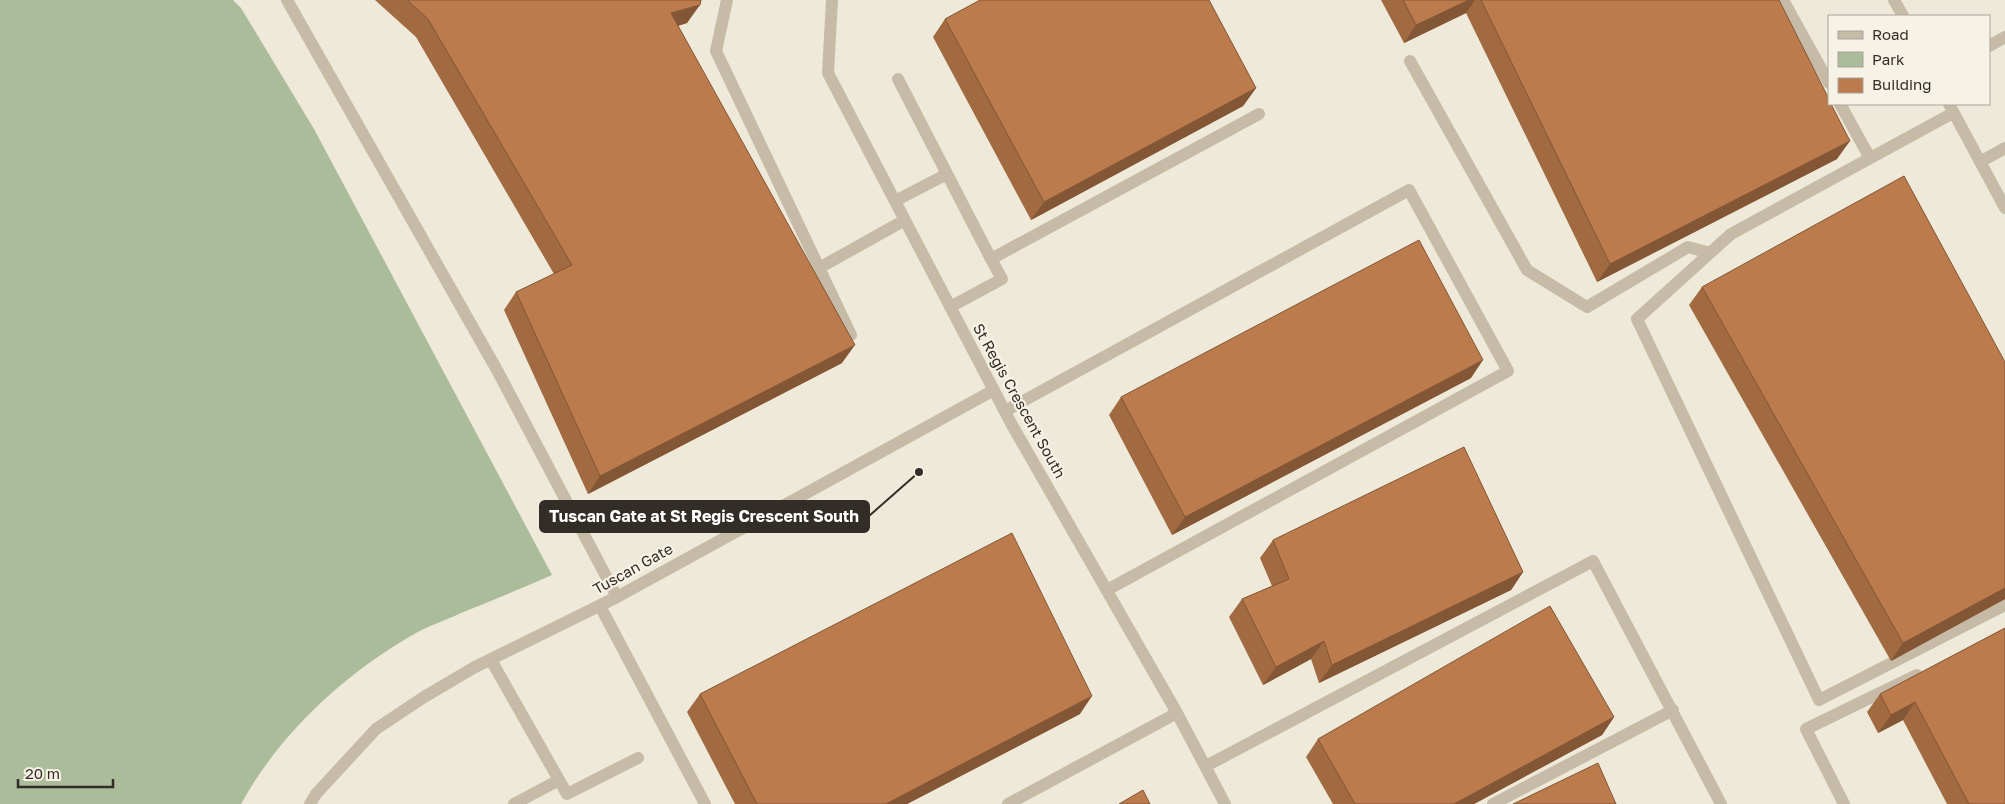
<svg xmlns="http://www.w3.org/2000/svg" width="2005" height="804" viewBox="0 0 2005 804" font-family="'Golos Text',sans-serif">
	<style>
		.green { fill: #abbc9b }
		.lines { fill: none; stroke-linecap: round; stroke-linejoin: round }
		.minor { stroke: #c6bba7; stroke-width: 12 }
		.wall { fill: #a16a41 }
		.shaded-wall { fill: #835635 }
		.building { fill: #bb7b4c; stroke: #835635 }
		.labels { text-anchor: middle; stroke-width: 4.5; stroke-linejoin: round; paint-order: stroke }
		.street-label { font-size: 15px; fill: #332d27; stroke: #f7f2e6 }
		.leader { fill: none; stroke: #332d27; stroke-width: 2 }
		.callout-dot { fill: #332d27; stroke: #f7f2e6; stroke-width: 2 }
		.callout { fill: #332d27; stroke: #332d27; stroke-width: 2 }
		.callout-label { font-size: 16px; text-anchor: middle; font-weight: bold; fill: #fff }
	</style>
	<rect width="100%" height="100%" fill="#efe9da"/>
	<path class="green" d="M0 0H233L241 8 314 129 552 575C522 588 491 601 461 613 444 621 425 627 409 637 341 677 279 735 241 804H0Z"/>
	<g class="lines">
		<path class="minor" d="M287 0 497 370 617 597
			M727 0 716 51 851 335
			M832 0 828 73 1012 425 1177 713 1225 804
			M1783 0 1829 83
			M1894 0 1903 16
			M1989 46 2005 37
			M1410 61 1527 270 1587 307 1688 247 1710 253
			M898 79 991 259 1259 114
			M1840 104 1870 158
			M1949 104 2005 208
			M1953 113 1731 234 1637 319 1819 700 2005 605
			M1980 162 2005 148
			M895 201 947 174
			M819 268 905 220
			M950 307 1002 279 991 259
			M1005 411 1409 190 1508 371 1107 590
			M600 606 705 804
			M491 660 567 794 638 758
			M1206 766 1593 561 1721 804
			M310 804 316 794 376 729 424 697 475 667 617 597 994 390
			M514 804 559 780
			M1008 804 1177 713
			M1493 804 1673 710
			M1844 804 1806 729 1917 675"/>
	</g>
	<path class="wall" d="M375 0H701L687 23 678 26 842 363 588 494 504 310 516 292 554 274 416 37Z
		M1381 0H1779L1837 159 1597 282 1466 13 1404 43Z
		M945 19 1256 88 1243 106 1031 220 933 37Z
		M1702 287 2005 599 1891 661 1689 305Z
		M1471 378 1172 535 1109 415 1121 397Z
		M1273 540 1523 572 1511 590 1319 683 1311 659 1263 685 1229 617 1242 599 1272 586 1260 558Z
		M2005 628V804H1947L1903 720 1878 733 1867 712 1880 694Z
		M700 694 1080 714 907 804H735L687 712Z
		M1614 717 1602 735 1474 804H1333L1306 757 1318 739Z"/>
	<path class="shaded-wall" d="M1469 0H1475L1466 13 1404 43 1416 25Z
		M700 5 687 23 659 31 671 13Z
		M1256 88 1243 106 1031 220 1044 202Z
		M1850 141 1837 159 1597 282 1610 264Z
		M855 345 842 363 588 494 600 476Z
		M1483 360 1471 378 1172 535 1185 517Z
		M1523 572 1511 590 1319 683 1332 665Z
		M2005 588V599L1891 661 1903 643Z
		M1324 641 1311 659 1263 685 1276 667Z
		M1092 696 1080 714 907 804H886Z
		M1915 702 1903 720 1878 733 1891 715Z
		M1614 717 1602 735 1474 804H1454Z"/>
	<path class="building" d="M407 0H701L700 5 671 13 855 345 600 476 516 292 572 265 428 19Z
		M980 0H1209L1256 88 1044 202 945 19Z
		M1403 0H1469L1416 25Z
		M1481 0H1779L1829 99V104H1831L1850 141 1610 264Z
		M1904 176 2005 362V588L1903 643 1702 287Z
		M1419 240 1483 360 1185 517 1121 397Z
		M1464 447 1523 572 1332 665 1324 641 1276 667 1242 599 1289 579 1273 540Z
		M1012 533 1092 696 886 804H757L700 694Z
		M1550 606 1614 717 1454 804H1355L1318 739Z
		M2005 628V804H1969L1915 702 1891 715 1880 694Z
		M1598 763 1616 804H1513Z
		M1143 790 1150 804H1119Z"/>
	<g class="labels">
		<g class="street-label">
			<text transform="translate(1019 401) rotate(61)" y="5">St Regis Crescent South</text>
			<text transform="translate(633 569) rotate(-29)" y="5">Tuscan Gate</text>
		</g>
	</g>
	<path class="leader" d="M919 472L869 516"/>
	<circle class="callout-dot" cx="919" cy="472" r="5"/>
	<rect class="callout" x="540" y="501" width="329" height="31" rx="5"/>
	<g class="callout-label">
		<text x="704" y="522">Tuscan Gate at St Regis Crescent South</text>
	</g>
	<rect x="1828" y="15" width="162" height="90" fill="#f7f2e6" stroke="#a9a39a"/>
	<rect x="1838" y="31" width="25" height="8" fill="#c6bba7" stroke="#a9a39a"/>
	<text x="1872" y="40" font-size="15" fill="#332d27">Road</text>
	<rect x="1838" y="52" width="25" height="15" fill="#abbc9b" stroke="#a9a39a"/>
	<text x="1872" y="65" font-size="15" fill="#332d27">Park</text>
	<rect x="1838" y="78" width="25" height="15" fill="#bb7b4c" stroke="#a9a39a"/>
	<text x="1872" y="90" font-size="15" fill="#332d27">Building</text>
	<path d="M18 779v8h95v-8" fill="none" stroke="#332d27" stroke-width="2.5"/>
	<text x="25" y="779" font-size="15" fill="#332d27" stroke="#f7f2e6" stroke-width="4" paint-order="stroke">20 m</text>
</svg>
